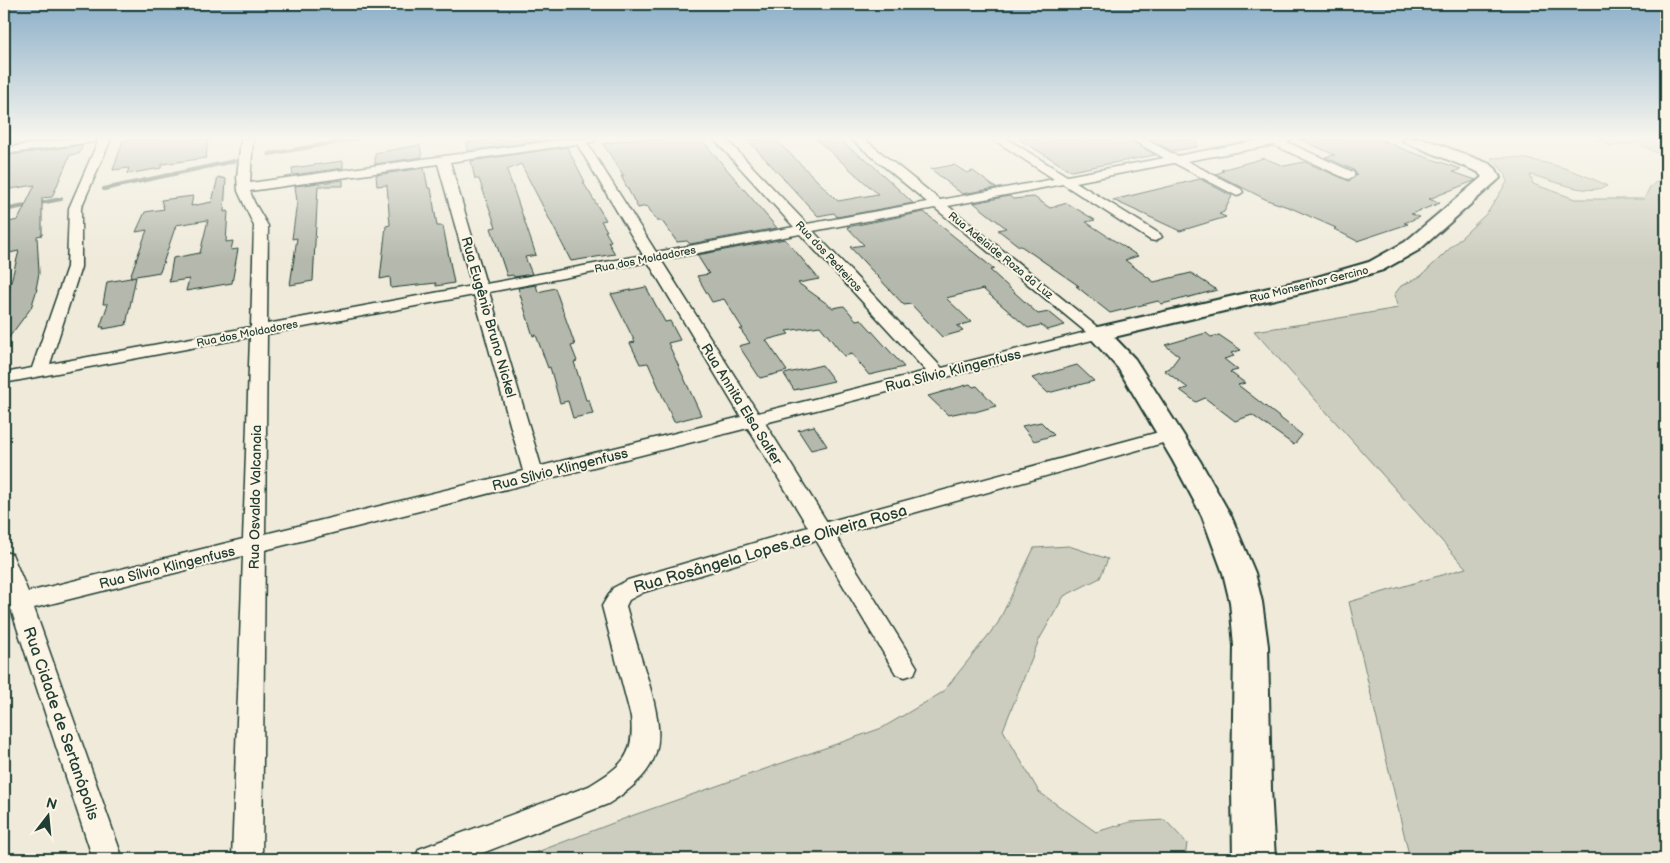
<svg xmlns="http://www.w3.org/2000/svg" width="1670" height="863" viewBox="0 0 1670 863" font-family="'Balsamiq Sans',sans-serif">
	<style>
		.green { fill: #cccdbf; stroke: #76857a }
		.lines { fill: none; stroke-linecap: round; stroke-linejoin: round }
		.stream { stroke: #6c7d71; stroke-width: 4 }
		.building { fill: #b5b9ad; stroke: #1f3d34 }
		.street-casing { stroke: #1f3d34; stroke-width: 3 }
		.secondary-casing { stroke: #1f3d34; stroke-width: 4 }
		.street { fill: #fcf5e5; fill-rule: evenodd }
		.secondary { fill: #fcf5e5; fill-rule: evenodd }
		.labels { text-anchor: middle; stroke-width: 4; stroke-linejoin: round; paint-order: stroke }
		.far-street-label { font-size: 11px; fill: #1f3d34; stroke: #fcf5e5 }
		.street-label { font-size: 14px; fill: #1f3d34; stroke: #fcf5e5 }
		.near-street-label { font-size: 16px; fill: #1f3d34; stroke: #fcf5e5 }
	</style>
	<rect width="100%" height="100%" fill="#efeada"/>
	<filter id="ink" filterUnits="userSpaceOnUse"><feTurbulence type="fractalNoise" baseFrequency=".02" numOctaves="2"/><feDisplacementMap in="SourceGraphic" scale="10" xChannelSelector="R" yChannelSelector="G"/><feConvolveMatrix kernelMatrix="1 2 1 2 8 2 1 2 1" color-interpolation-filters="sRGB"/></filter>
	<g filter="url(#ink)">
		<path class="green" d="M1596 139H1666V158L1638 143 1610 146Z
			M1506 157C1537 158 1580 171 1607 186 1585 197 1553 179 1530 175L1533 184 1575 199H1644L1650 187 1666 175V164V859H1410L1349 602 1466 568 1254 331 1310 323 1398 308 1394 295 1401 286 1421 276 1488 212 1507 182 1506 174 1491 158Z
			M1069 546 1108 559 1100 578 1064 596 1039 640 1003 730 1039 792 1096 832 1130 822 1165 820 1187 843 1185 859H519L634 815 882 728 943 692 998 623 1034 548Z"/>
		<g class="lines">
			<path class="stream" d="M269 154 356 139
				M104 189 234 161
				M4 210 61 199"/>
		</g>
		<path class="building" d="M12 139H55L8 146Z
			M136 139H208L206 158 162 164 161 168 127 174 129 168 113 170 123 141Z
			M491 139H553L468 151 467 143Z
			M633 139H701L777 228 690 244 687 241 677 242 662 221H657L647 206 638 208 621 176H624L603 144Z
			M747 139H775L838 201 878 194 816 139H843L844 144 863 158H865L913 203 837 217 834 213 818 216Z
			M1019 139H1129L1155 155 1071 171Z
			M1149 139H1196L1197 147 1172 151Z
			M1299 139H1379L1408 151 1461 169 1453 172 1476 180 1429 199 1440 203 1411 214 1420 217 1404 223 1408 224 1357 241 1334 229 1336 228 1291 208 1267 200 1216 174 1224 171 1221 170 1264 158 1284 166 1305 162 1349 181 1357 175 1354 170 1325 157 1335 155Z
			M83 145 79 154 70 155 52 197 42 198V235L37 236 39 273 36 289H37L31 308 4 344V308L19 251 4 254V223L18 220 35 185 4 190V156Z
			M420 145 422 157 375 164V153Z
			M567 147 585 182H583L606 220 601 221 607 231H605L611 241 608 242 615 254 571 261 521 164 507 170 536 255 525 257 532 274 514 277 513 275 507 276 491 228 496 227 479 179H475L471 161Z
			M343 161V168L293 175 292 168Z
			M954 165 967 173 973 171 996 188 962 194 931 169Z
			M424 168 428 188H431L437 226H443L454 283 436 286V283L391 288 390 277 380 279 386 226 390 225 387 185 377 186 376 175Z
			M218 177 226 179 224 212 228 211 226 242 233 241 231 250 238 249 232 283 186 291 189 279 169 282 173 258 200 253 208 220 176 225 160 272 130 277 147 230 136 232 145 212 164 209 161 200 193 196 191 206 212 202Z
			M1200 179 1232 196 1224 212 1219 214 1226 217 1180 231 1113 200Z
			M343 180V186H318L313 281 290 285 297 238 292 239 297 202 295 186Z
			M1009 196 1013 199 1034 197 1050 208 1067 203 1095 220 1086 222 1138 256 1125 260 1154 282 1191 273 1217 290 1162 304 1158 301 1110 313 1076 286H1079L1021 246H1019L998 230 1006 228 974 203Z
			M924 212 994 269 990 270 1038 314 1049 312 1065 325 1047 330 1041 325 1028 328 983 289 946 298 971 322 957 326 963 331 942 337 911 304 904 305 850 247 864 245 847 227Z
			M785 239 819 279 798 283 833 308 844 306 856 320 861 319 904 367 869 375 852 354 844 356 820 326 786 331 789 334 766 340 787 371 760 378 739 346 750 343 740 329H743L724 299 712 302 697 276 709 274 697 255Z
			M136 277 126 325 103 329 104 327H100L108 304H103L107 282Z
			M536 285 538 292 555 288 575 345 571 346 577 361 574 362 586 400H589L593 414 573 418 568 401 560 403 550 367 548 368 536 335 533 336 518 288Z
			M646 287 665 322 670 321 680 340 668 343 701 415 674 422 648 363 640 364 630 343 635 342 611 294Z
			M1206 333 1211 337 1219 335 1241 350 1231 353 1234 356 1224 359 1238 370 1230 372 1245 383 1238 385 1302 435 1294 445 1252 415 1235 421 1205 398 1196 402 1180 390 1188 388 1164 370 1170 368 1179 356 1165 345Z
			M822 365 834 381 794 390 784 374Z
			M1077 365 1094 381 1048 393 1032 378Z
			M970 384 973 387 977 386 996 406 975 412H963L948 415 928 396Z
			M1041 422 1054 435 1034 441 1022 426Z
			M814 426 827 446 811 450 798 430Z"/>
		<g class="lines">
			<defs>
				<path id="street" d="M68 139H98L92 142 4 154V148Z
					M99 139H111L81 208V267L50 364 251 327 254 226 238 191 237 177 241 139H253L250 183 566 139H596L594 141 587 143 656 252 794 227 714 139H726L807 224 927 202 851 139H864L940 200 1054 179 993 139H1007L1067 176 1164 158 1131 139H1145L1177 156 1265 139H1292L1287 142 1353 172 1355 175 1349 179 1345 178 1274 145 1187 161 1241 189 1243 192 1237 196 1174 163 1076 182 1160 234 1162 237 1155 241 1150 240 1063 184 948 206 1106 334 1104 337 765 423 827 522 1170 429 1177 431 1179 435 1177 439 835 535 917 667 914 674 905 677 896 674 816 540 644 592 629 600 626 606C633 631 640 656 648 680 666 742 665 768 608 804L467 859H415L419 849 589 786C621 766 635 758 631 717L602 606 613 588 628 580 808 527 748 428 265 550 262 859H232L243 556 34 608 123 859H93L4 588V552L12 554 28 592 243 539 250 337 4 383V373L32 368 67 267 69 208ZM577 144 643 255 486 284 450 162ZM438 164 472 286 267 324 268 226 254 202 250 191ZM935 208 1086 332 942 368 813 231ZM800 234 926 371 758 413 661 260ZM648 262 741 417 541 466 489 292ZM474 295 523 471 265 534 267 334Z"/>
				<path id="secondary" d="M1403 139H1425L1490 164 1496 169 1500 178 1419 250 1383 270 1322 288 1114 337 1135 359 1200 461 1231 516 1255 573 1262 602 1268 646 1271 789 1275 859H1233L1232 789 1234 646 1230 602 1223 573 1202 516 1173 461 1118 368 1087 334 1090 329 1098 327 1317 277 1369 262 1405 242 1482 177 1478 172 1405 142Z"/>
			</defs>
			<use href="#street" class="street-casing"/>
			<use href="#secondary" class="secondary-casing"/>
			<use href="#street" class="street"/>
			<use href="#secondary" class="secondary"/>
		</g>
	</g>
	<linearGradient id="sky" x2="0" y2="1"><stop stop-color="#8bafc9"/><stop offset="0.53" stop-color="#f8f6ee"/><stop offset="1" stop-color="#f8f6ee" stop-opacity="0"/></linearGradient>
	<rect width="1670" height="260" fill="url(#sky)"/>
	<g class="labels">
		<g class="far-street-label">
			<text transform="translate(1001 255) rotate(39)" y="4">Rua Adelaide Roza da Luz</text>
			<text transform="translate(829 256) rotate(47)" y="4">Rua dos Pedreiros</text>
			<text transform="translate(645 259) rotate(-11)" y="4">Rua dos Moldadores</text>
			<text transform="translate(1309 284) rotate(-14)" y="4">Rua Monsenhor Gercino</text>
			<text transform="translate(247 333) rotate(-11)" y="4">Rua dos Moldadores</text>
		</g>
		<g class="street-label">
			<text transform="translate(489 317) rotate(74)" y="5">Rua Eugênio Bruno Nickel</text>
			<text transform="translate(953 370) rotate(-14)" y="5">Rua Sílvio Klingenfuss</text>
			<text transform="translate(742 404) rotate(58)" y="5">Rua Annita Elsa Salfer</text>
			<text transform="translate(560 469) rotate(-14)" y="5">Rua Sílvio Klingenfuss</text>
			<text transform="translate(255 497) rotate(-89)" y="5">Rua Osvaldo Valcanaia</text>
			<text transform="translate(167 567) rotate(-14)" y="5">Rua Sílvio Klingenfuss</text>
		</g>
		<g class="near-street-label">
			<text transform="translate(770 548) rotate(-16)" y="6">Rua Rosângela Lopes de Oliveira Rosa</text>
			<text transform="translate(62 723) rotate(71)" y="6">Rua Cidade de Sertanópolis</text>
		</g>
	</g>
	<rect width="1670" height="863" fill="none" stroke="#fcf5e5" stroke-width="20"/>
	<rect x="10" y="10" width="1650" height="843" fill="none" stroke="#1f3d34" stroke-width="2" filter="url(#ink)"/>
	<g transform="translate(48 816) rotate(16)" stroke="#fcf5e5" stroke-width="4" paint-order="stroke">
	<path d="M0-4L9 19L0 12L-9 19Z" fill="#1f3d34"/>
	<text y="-8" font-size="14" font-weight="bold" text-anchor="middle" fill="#1f3d34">N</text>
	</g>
</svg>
